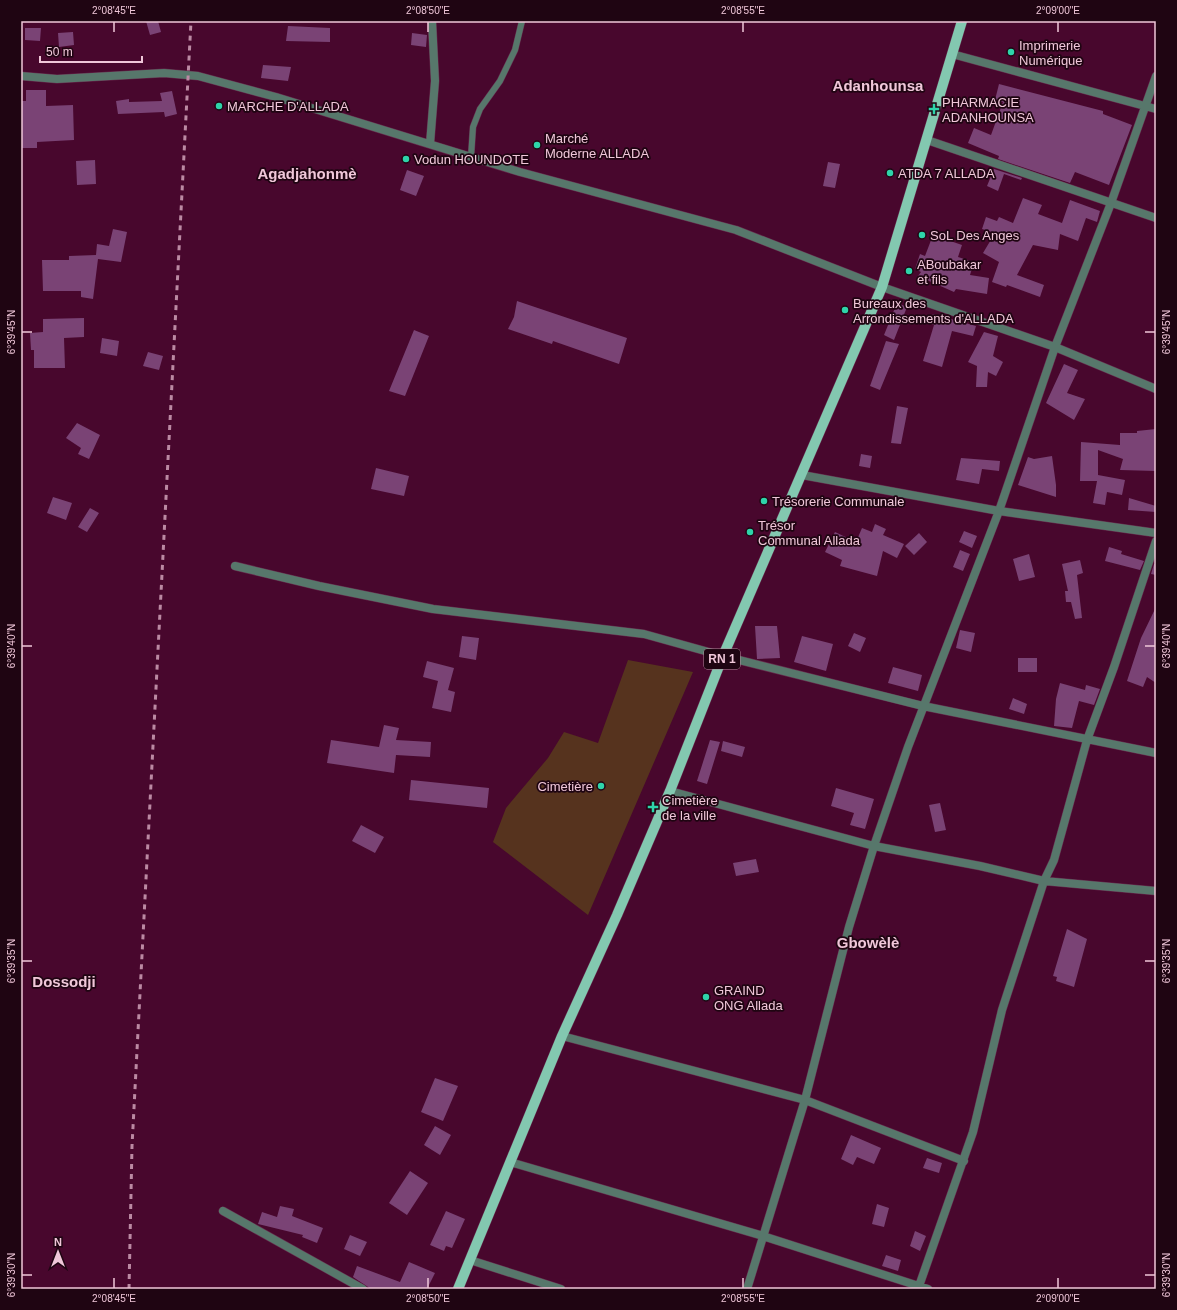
<svg xmlns="http://www.w3.org/2000/svg" width="1177" height="1310" viewBox="0 0 1177 1310" font-family="Arial,sans-serif">
	<style>
		.green { fill: #56331e }
		.building { fill: #7a4375 }
		.lines { fill: none; stroke-linecap: round; stroke-linejoin: round }
		.lane-casing { stroke: #662a4c; stroke-width: 7 }
		.street-casing { stroke: #662a4c; stroke-width: 9 }
		.primary-casing { stroke: #662a4c; stroke-width: 11 }
		.lane { stroke: #57776b; stroke-width: 6 }
		.street { stroke: #57776b; stroke-width: 8 }
		.primary { stroke: #83c8b0; stroke-width: 10 }
		.rail { stroke: #bb8aa3; stroke-width: 3; stroke-dasharray: 5 5; stroke-linecap: butt }
		.ticks { fill: none; stroke: #f0c7d9; stroke-width: 1.5 }
		.poi-dot { fill: #2ed4aa; stroke: #1f0512; stroke-width: 1.5 }
		.labels { text-anchor: middle; stroke-width: 3.5; stroke-linejoin: round; paint-order: stroke }
		.shield { fill: #1f0512; stroke: #b18d9d; stroke-width: 1 }
		.shield-label { font-size: 12px; font-weight: bold; fill: #f0c7d9 }
		.poi-label { font-size: 13px; fill: #f0c7d9; stroke: #1f0512; text-anchor: start }
		.quarter-label { font-size: 15px; font-weight: bold; fill: #f0c7d9; stroke: #1f0512 }
		.neatline { fill: none; stroke: #f0c7d9; stroke-width: 1.5 }
		.ticks-label { font-size: 10px; text-anchor: middle; fill: #f0c7d9 }
	</style>
	<rect width="100%" height="100%" fill="#48072d"/>
	<path class="green" d="M628 660 693 672 588 915 493 842 506 808 548 758 564 732 598 743Z"/>
	<path class="building" d="M146 21H158L161 32 150 35Z
		M288 26 330 28V42L286 41Z
		M25 28H41L40 41 25 40Z
		M73 32 74 45 59 47 58 33Z
		M412 33 427 35 426 47 411 45Z
		M263 65 291 67 288 81 261 78Z
		M999 84 1103 111V114L1132 125 1109 185 1075 172 1070 183 998 159 999 156 968 143 974 128 991 135 1003 102 995 100Z
		M26 90H46V106L73 105 74 140 37 142V148H22V101H26Z
		M172 91 177 114 165 117 164 112 118 114 116 101 129 99V102L162 101 160 93Z
		M95 160 96 184 77 185 76 161Z
		M828 162 840 164 835 188 823 186Z
		M994 169 1022 178 1021 180 1004 174 998 191 987 186Z
		M407 170 424 176 416 196 400 190Z
		M1023 198 1042 205 1038 214 1062 223 1070 200 1100 211 1097 222 1086 218 1078 241 1060 234 1058 250 1033 245 1017 275 1044 285 1040 297 1007 285 1006 287 992 282 999 262 983 253 995 233 982 229 986 217 997 221 999 217 1013 223Z
		M113 229 127 232 121 262 98 259 93 299 81 297V291H43L42 260H69V256L96 255 97 244 109 246Z
		M933 235 962 245 958 257 974 262 970 275 989 278 987 294 956 289 954 292 918 276 921 272 915 269 920 254 925 256Z
		M517 301 627 338 619 364 553 341 552 344 508 329 514 317Z
		M897 303 907 307 894 340 884 335Z
		M933 314 976 326 973 336 952 331 942 367 923 361 934 325 930 323Z
		M84 318V337L64 338 65 368H34V350H31L30 333 43 332V319Z
		M414 330 429 336 405 396 389 391Z
		M984 332 998 336 993 356 1003 362 996 376 988 372 987 387H976L977 366 968 362Z
		M102 338 119 341 117 356 100 353Z
		M886 341 899 344 880 390 870 386Z
		M148 352 163 356 159 370 143 366Z
		M1064 364 1078 370 1067 393 1085 399 1074 420 1046 403Z
		M897 406 908 408 901 444 891 443Z
		M77 423 100 435 89 459 78 454 81 448 66 438Z
		M1156 429V471L1120 470 1123 459 1098 450V475L1125 480 1122 495 1107 492 1105 505 1093 503 1097 481H1080L1081 442 1120 445V433H1137V431Z
		M861 454 872 456 870 468 859 466Z
		M1052 456 1056 485V497L1018 485 1028 457 1034 459Z
		M961 458 1000 461 999 471 982 469 979 484 956 480Z
		M376 468 409 476 404 496 371 489Z
		M53 497 72 503 66 520 47 513Z
		M1129 498 1156 506V512L1128 510Z
		M90 508 99 513 87 532 78 527Z
		M875 524 886 529 883 535 904 544 897 558 883 551 877 576 840 566 842 560 825 552 835 532 856 542 862 528 872 532Z
		M964 531 977 536 972 548 959 542Z
		M919 533 927 542 914 555 905 546Z
		M1109 547 1122 551 1121 554 1144 561 1140 570 1105 561Z
		M960 550 970 554 963 571 953 567Z
		M1029 554 1035 577 1019 581 1013 559Z
		M1080 560 1083 573 1077 575 1082 618 1075 619 1071 602H1066L1065 591H1068L1062 564Z
		M1154 564H1156V575L1151 574Z
		M1156 607V683L1147 677 1143 687 1127 681 1141 638Z
		M755 626H777L780 658 757 659Z
		M960 630 975 633 971 652 956 648Z
		M854 633 866 638 860 652 848 646Z
		M462 636 479 638 476 660 459 657Z
		M802 636 833 644 826 671 794 662Z
		M1018 658H1037V672H1018Z
		M427 661 454 668 448 690 455 692 451 712 432 708 438 681 423 677Z
		M893 667 922 675 918 691 888 683Z
		M1060 683 1085 690 1086 685 1100 689 1094 705 1079 701 1072 728 1054 726 1056 699Z
		M1013 698 1027 704 1024 714 1009 709Z
		M384 725 399 728 396 740 431 742 430 757 396 755 394 773 327 763 331 740 379 747Z
		M710 740 720 742 707 784 697 781Z
		M723 741 745 747 742 757 721 751Z
		M411 780 489 788 487 808 409 800Z
		M836 788 874 799 865 829 850 825 854 813 831 806Z
		M940 803 946 830 935 832 929 805Z
		M361 825 384 837 375 853 352 841Z
		M756 859 759 872 736 876 733 863Z
		M1067 929 1087 939 1074 987 1056 981 1057 977 1053 976Z
		M435 1078 458 1086 443 1121 421 1112Z
		M435 1126 451 1135 440 1155 424 1145Z
		M851 1135 881 1148 874 1164 857 1157 853 1165 841 1159Z
		M927 1158 942 1163 939 1173 923 1168Z
		M410 1171 428 1183 407 1215 389 1203Z
		M877 1204 889 1208 884 1227 872 1224Z
		M280 1206 294 1209 292 1216 323 1228 317 1243 302 1237 303 1235 258 1224 262 1212 277 1217Z
		M446 1211 465 1219 452 1248 446 1246 444 1251 430 1245Z
		M915 1231 926 1236 920 1251 910 1246Z
		M350 1235 367 1242 360 1256 344 1249Z
		M886 1255 901 1260 898 1271 882 1266Z
		M409 1262 435 1273 427 1289H371L353 1277 357 1266 400 1282Z"/>
	<g class="lines">
		<defs>
			<path id="lane" d="M471 157 473 127 480 109 500 81 515 50 522 21"/>
			<path id="street" d="M952 54 1156 109
				M21 76 57 79 164 73 198 76 276 97 520 172 736 230 882 287 1055 347 1156 389
				M927 140 1156 218
				M430 144 435 81 432 21
				M802 475 999 511 1156 533
				M235 566 319 586 433 609 644 634 723 656 923 706 1156 753
				M670 791 874 846 980 866 1044 881 1156 891
				M562 1036 805 1100 964 1161
				M510 1162 763 1236 928 1289
				M223 1211 363 1289
				M470 1260 561 1289
				M747 1289 805 1100 849 927 874 846 908 747 999 511 1055 347 1111 203 1156 76
				M918 1289 973 1132 1002 1010 1044 881 1054 860 1087 740 1114 667 1156 541"/>
			<path id="primary" d="M458 1289 562 1036 617 915 670 791 723 656 882 287 962 21"/>
		</defs>
		<use href="#lane" class="lane-casing"/>
		<use href="#street" class="street-casing"/>
		<use href="#primary" class="primary-casing"/>
		<use href="#lane" class="lane"/>
		<use href="#street" class="street"/>
		<use href="#primary" class="primary"/>
		<path class="rail" d="M129 1289 132 1146 191 21"/>
	</g>
	<path class="ticks" d="M114 22V32M428 22V32M743 22V32M1058 22V32M22 332H32M1145 332H1155M22 646H32M1145 646H1155M22 961H32M1145 961H1155M22 1275H32M1145 1275H1155M114 1278V1288M428 1278V1288M743 1278V1288M1058 1278V1288"/>
	<g class="poi-dot">
		<circle cx="1011" cy="52" r="4"/>
		<circle cx="219" cy="106" r="4"/>
		<path d="M932 103h4v4h4v4h-4v4h-4v-4h-4v-4h4z"/>
		<circle cx="537" cy="145" r="4"/>
		<circle cx="406" cy="159" r="4"/>
		<circle cx="890" cy="173" r="4"/>
		<circle cx="922" cy="235" r="4"/>
		<circle cx="909" cy="271" r="4"/>
		<circle cx="845" cy="310" r="4"/>
		<circle cx="764" cy="501" r="4"/>
		<circle cx="750" cy="532" r="4"/>
		<circle cx="601" cy="786" r="4"/>
		<path d="M651 801h4v4h4v4h-4v4h-4v-4h-4v-4h4z"/>
		<circle cx="706" cy="997" r="4"/>
	</g>
	<g class="labels">
		<rect class="shield" x="704" y="649" width="36" height="20" rx="3"/>
		<g class="shield-label">
			<text x="722" y="663">RN 1</text>
		</g>
		<g class="poi-label">
			<text x="1019" y="50">Imprimerie<tspan x="1019" dy="15">Numérique</tspan></text>
			<text x="942" y="107">PHARMACIE<tspan x="942" dy="15">ADANHOUNSA</tspan></text>
			<text x="227" y="111">MARCHE D'ALLADA</text>
			<text x="545" y="143">Marché<tspan x="545" dy="15">Moderne ALLADA</tspan></text>
			<text x="414" y="164">Vodun HOUNDOTE</text>
			<text x="898" y="178">ATDA 7 ALLADA</text>
			<text x="930" y="240">SoL Des Anges</text>
			<text x="917" y="269">ABoubakar<tspan x="917" dy="15">et fils</tspan></text>
			<text x="853" y="308">Bureaux des<tspan x="853" dy="15">Arrondissements d'ALLADA</tspan></text>
			<text x="772" y="506">Trésorerie Communale</text>
			<text x="758" y="530">Trésor<tspan x="758" dy="15">Communal Allada</tspan></text>
			<text x="593" y="791" text-anchor="end">Cimetière</text>
			<text x="662" y="805">Cimetière<tspan x="662" dy="15">de la ville</tspan></text>
			<text x="714" y="995">GRAIND<tspan x="714" dy="15">ONG Allada</tspan></text>
		</g>
		<g class="quarter-label">
			<text x="878" y="91">Adanhounsa</text>
			<text x="307" y="179">Agadjahonmè</text>
			<text x="868" y="948">Gbowèlè</text>
			<text x="64" y="987">Dossodji</text>
		</g>
	</g>
	<rect width="1177" height="1310" fill="none" stroke="#1f0512" stroke-width="44"/>
	<g transform="translate(58 1252)" stroke="#1f0512" stroke-width="3" paint-order="stroke">
	<path d="M0-3L7 15L0 10L-7 15Z" fill="#f0c7d9"/>
	<text y="-6" font-size="11" font-weight="bold" text-anchor="middle" fill="#f0c7d9">N</text>
	</g>
	<path d="M40 56v6h102v-6" fill="none" stroke="#f0c7d9" stroke-width="2"/>
	<text x="46" y="56" font-size="12" fill="#f0c7d9" stroke="#1f0512" stroke-width="3" paint-order="stroke">50 m</text>
	<rect x="22" y="22" width="1133" height="1266" class="neatline"/>
	<g class="ticks-label">
		<text x="114" y="14">2°08'45"E</text>
		<text x="428" y="14">2°08'50"E</text>
		<text x="743" y="14">2°08'55"E</text>
		<text x="1058" y="14">2°09'00"E</text>
		<text transform="translate(11 332) rotate(-90)" y="4">6°39'45"N</text>
		<text transform="translate(1166 332) rotate(-90)" y="4">6°39'45"N</text>
		<text transform="translate(11 646) rotate(-90)" y="4">6°39'40"N</text>
		<text transform="translate(1166 646) rotate(-90)" y="4">6°39'40"N</text>
		<text transform="translate(11 961) rotate(-90)" y="4">6°39'35"N</text>
		<text transform="translate(1166 961) rotate(-90)" y="4">6°39'35"N</text>
		<text transform="translate(11 1275) rotate(-90)" y="4">6°39'30"N</text>
		<text transform="translate(1166 1275) rotate(-90)" y="4">6°39'30"N</text>
		<text x="114" y="1302">2°08'45"E</text>
		<text x="428" y="1302">2°08'50"E</text>
		<text x="743" y="1302">2°08'55"E</text>
		<text x="1058" y="1302">2°09'00"E</text>
	</g>
</svg>
